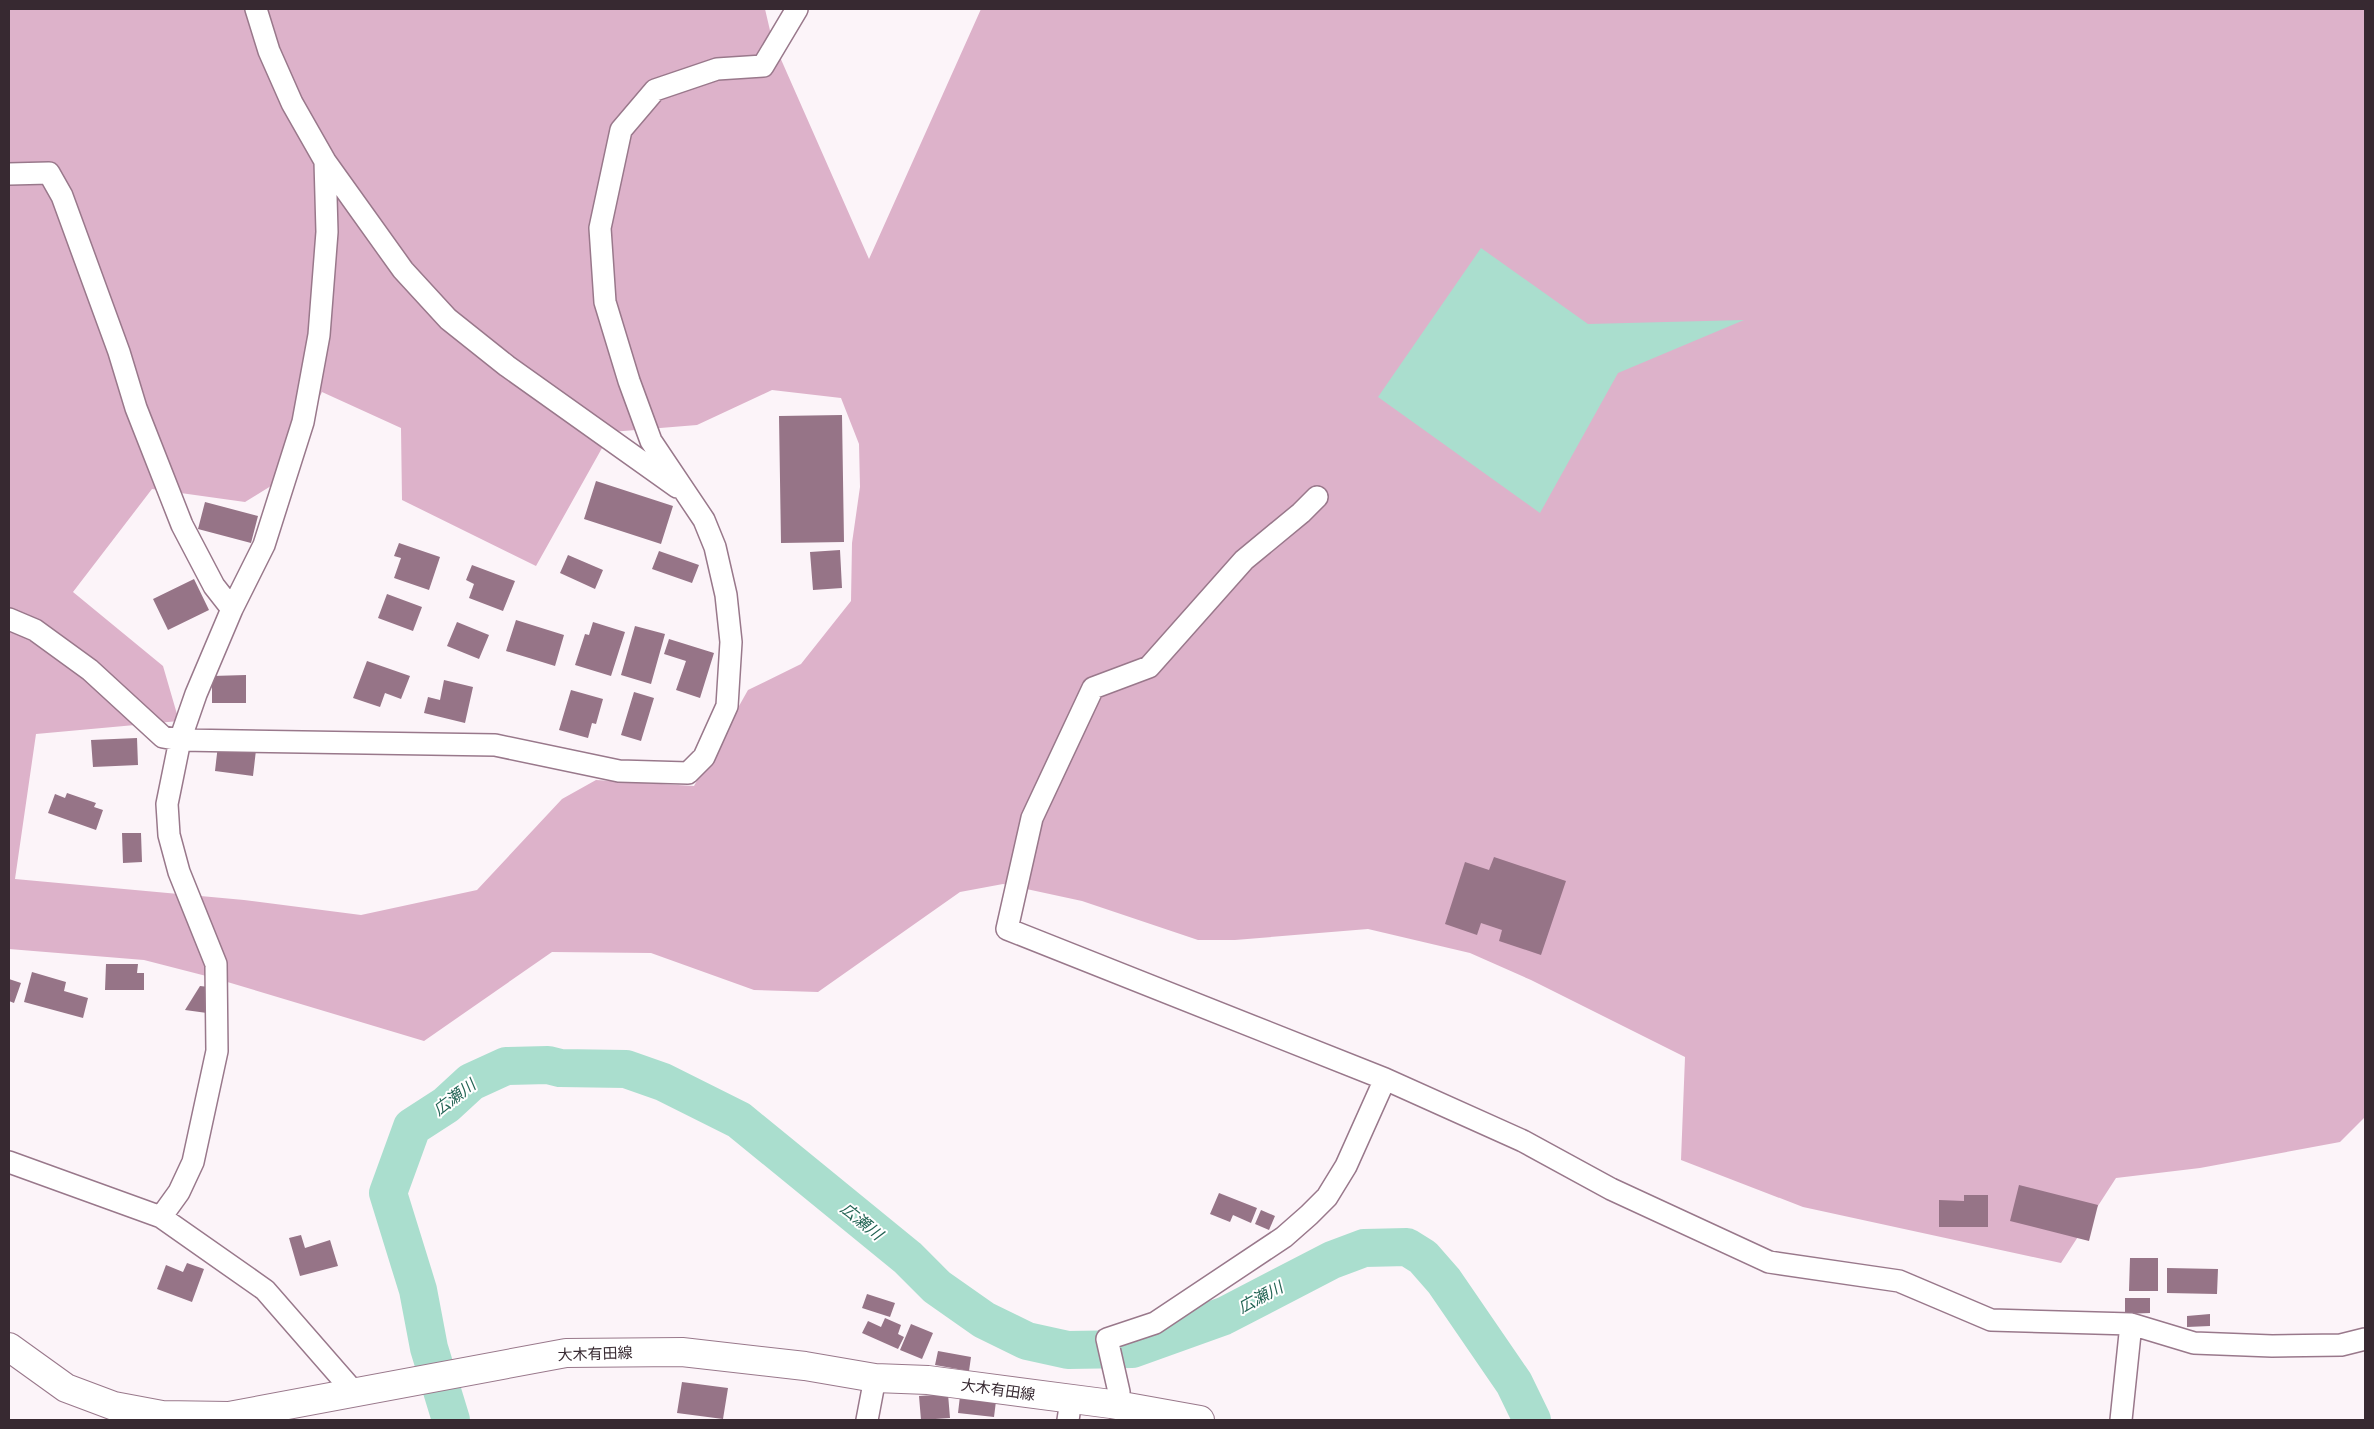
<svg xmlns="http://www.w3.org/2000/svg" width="2374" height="1429" viewBox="0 0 2374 1429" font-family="Lora,'Noto Sans JP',serif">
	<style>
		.forest { fill: #ddb2ca; fill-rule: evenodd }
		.water { fill: #aadece }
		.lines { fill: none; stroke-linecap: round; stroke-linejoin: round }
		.river { stroke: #aadece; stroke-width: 38 }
		.building { fill: #967487 }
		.minor-casing { stroke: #99788b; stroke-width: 24 }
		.secondary-casing { stroke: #99788b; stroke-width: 30 }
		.minor { stroke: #fff; stroke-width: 21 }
		.secondary { stroke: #fff; stroke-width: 28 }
		.labels { text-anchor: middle; stroke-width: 4; stroke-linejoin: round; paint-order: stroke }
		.street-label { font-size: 15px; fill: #372931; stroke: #fff }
		.water-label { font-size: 16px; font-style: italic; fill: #236454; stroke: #fff }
	</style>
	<rect width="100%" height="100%" fill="#fcf4f9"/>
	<path class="forest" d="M9 9H765L772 39 869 259 981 9H2365V1117L2340 1142 2200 1168 2116 1178 2061 1263 1803 1207 1681 1160 1685 1057 1531 980 1470 953 1368 929 1235 940H1198L1082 901 1003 884 960 892 818 992 754 990 651 953 552 952 424 1041 214 978 144 960 9 949ZM772 390 841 398 859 444 860 487 852 543 851 601 801 664 748 690 694 786 596 780 562 799 477 890 361 915 244 900 15 879 36 734 179 721 163 666 73 592 152 489 245 502 279 481 322 392 401 428 402 500 536 566 611 432 697 425Z"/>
	<path class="water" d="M1481 248 1588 324 1744 320 1618 373 1540 513 1378 397Z"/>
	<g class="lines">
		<path class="river" d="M451 1420 429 1348 418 1290 388 1193 412 1127 446 1105 471 1082 506 1066 548 1065 560 1068 626 1069 663 1082 739 1120 908 1258 937 1287 984 1320 1027 1341 1068 1350 1132 1349 1224 1316 1332 1260 1364 1248 1407 1247 1423 1257 1444 1281 1514 1383 1532 1420"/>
	</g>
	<path class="building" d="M842 415 844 542 781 543 779 416Z
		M596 481 673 506 661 544 584 519Z
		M205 502 258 516 251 543 198 529Z
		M399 543 440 557 429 590 394 578 401 558 394 556Z
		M840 550 842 588 813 590 810 552Z
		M659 551 699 565 692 583 652 569Z
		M568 555 603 570 595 589 560 573Z
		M472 565 515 581 503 611 469 598 474 584 466 580Z
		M194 579 209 610 168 630 153 599Z
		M387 594 422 607 413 631 378 618Z
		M516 620 564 635 555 666 506 651Z
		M457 622 489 635 479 659 447 646Z
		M593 622 625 632 611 676 575 665 585 634 589 635Z
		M635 626 665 634 651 684 621 675Z
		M669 639 714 653 700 698 676 690 686 661 664 654Z
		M367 661 410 676 401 699 385 693 380 707 353 698Z
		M246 675V703H212V676Z
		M444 680 473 687 465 723 424 713 428 697 440 700Z
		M571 690 603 699 596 724 592 723 588 738 559 730Z
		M634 692 654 698 641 741 621 735Z
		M137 738 138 765 93 767 91 740Z
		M218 745 256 750 253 776 215 771Z
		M67 793 96 803 94 807 103 810 96 830 48 813 55 794 65 798Z
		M122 833H141L142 862 123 863Z
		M1494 857 1566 881 1541 955 1499 941 1502 930 1481 923 1477 935 1445 924 1465 862 1489 870Z
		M106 964H138L137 973H144V990H105Z
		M32 972 66 982 64 991 88 998 83 1018 24 1002Z
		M9 979 21 983 14 1003 9 1001Z
		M200 986 209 987 207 1013 185 1010Z
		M2019 1185 2098 1205 2089 1241 2010 1221Z
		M1219 1193 1257 1208 1251 1223 1233 1215 1230 1222 1210 1214Z
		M1964 1195H1988V1227H1939V1200L1964 1201Z
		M1261 1210 1275 1216 1269 1230 1255 1224Z
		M301 1235 305 1248 330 1240 338 1266 300 1276 289 1238Z
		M2130 1258H2158V1291H2129Z
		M187 1263 204 1269 192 1302 157 1289 166 1265 183 1272Z
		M2167 1268 2218 1269 2217 1294 2167 1293Z
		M867 1294 895 1303 890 1317 862 1308Z
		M2125 1298H2150V1313L2125 1314Z
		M2210 1314V1326L2187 1327V1316Z
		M885 1318 901 1325 898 1334 904 1337 898 1349 862 1333 868 1321 881 1327Z
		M911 1324 933 1333 922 1359 900 1350Z
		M938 1351 971 1357 969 1371 935 1365Z
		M682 1382 728 1388 723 1419 677 1413Z
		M948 1394 950 1418 921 1420 919 1396Z
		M960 1396 996 1401 994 1417 958 1413Z"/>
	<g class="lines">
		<defs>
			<path id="minor" d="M256 9 269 51 292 103 325 161 403 270 448 319 507 366 677 487
				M9 174 49 173 62 196 119 352 136 408 182 525 214 586 232 609
				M1317 497 1301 513 1244 560 1149 667 1093 688 1032 818 1007 929 1385 1079 1523 1141 1611 1189 1769 1262 1899 1281 1991 1320 2131 1324 2194 1343 2272 1346 2341 1345 2365 1339
				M9 619 35 630 90 670 163 737 180 740 495 745 619 771 688 773 704 757 727 706 731 642 726 595 715 547 704 520 651 441 629 381 605 302 600 228 621 130 655 90 717 69 763 66 797 9
				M9 1162 161 1217 265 1290 354 1392
				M161 1217 179 1192 193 1162 217 1051 216 964 179 872 169 835 167 804 180 740 196 694 232 609 264 545 303 422 319 335 327 232 325 161
				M1111 1404 1119 1392 1107 1339 1155 1323 1284 1237 1309 1215 1327 1197 1346 1166 1385 1079
				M867 1420 875 1378
				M1068 1420 1071 1400
				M2121 1420 2131 1324"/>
			<path id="secondary" d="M9 1347 66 1388 114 1406 162 1415 229 1416 566 1353 682 1352 805 1366 875 1378 928 1380 1111 1404 1200 1420"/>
		</defs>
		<use href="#minor" class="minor-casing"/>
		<use href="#secondary" class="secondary-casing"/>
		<use href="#minor" class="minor"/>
		<use href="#secondary" class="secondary"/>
	</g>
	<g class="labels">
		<g class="street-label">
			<text transform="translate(595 1354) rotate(-2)" y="5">大木有田線</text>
			<text transform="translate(998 1390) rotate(8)" y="5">大木有田線</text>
		</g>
		<g class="water-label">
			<text transform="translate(454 1097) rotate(-37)" y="6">広瀬川</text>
			<text transform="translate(862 1221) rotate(39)" y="6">広瀬川</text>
			<text transform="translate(1260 1297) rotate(-28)" y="6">広瀬川</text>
		</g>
	</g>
	<rect width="2374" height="1429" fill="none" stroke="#372931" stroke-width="20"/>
</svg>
